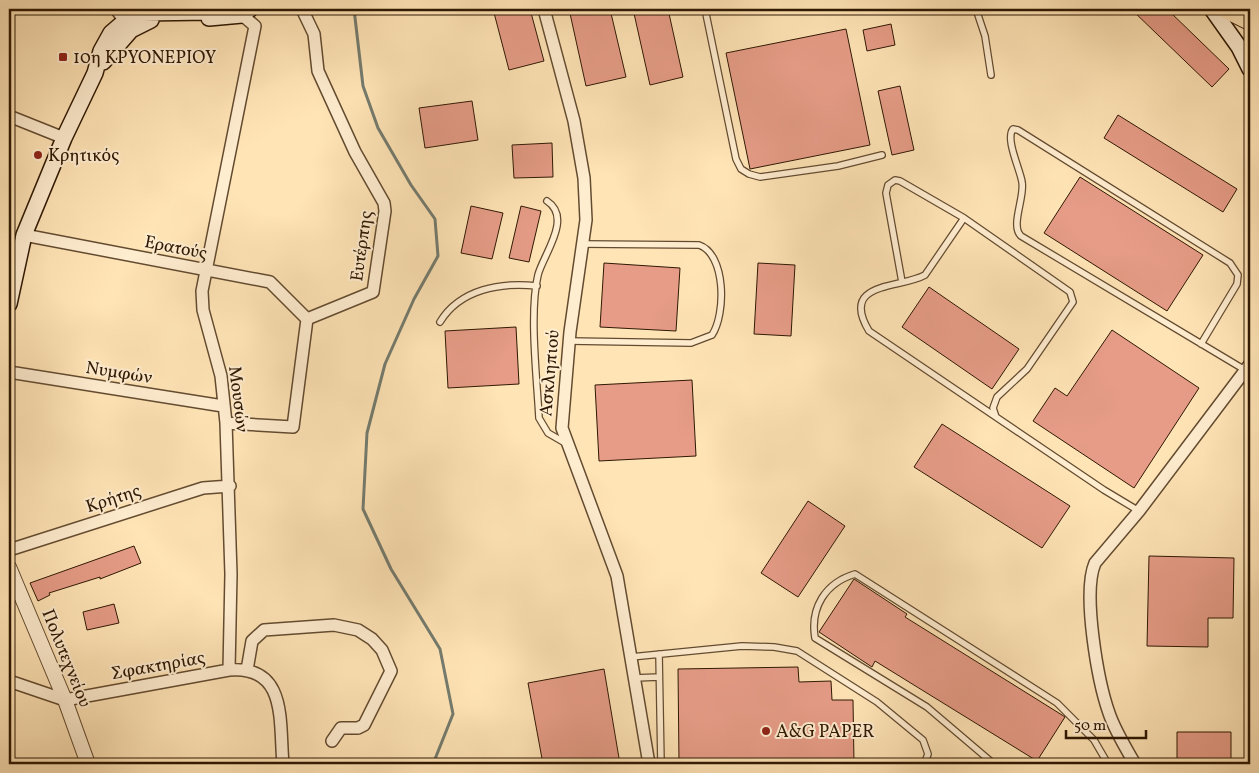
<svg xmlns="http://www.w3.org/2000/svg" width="1259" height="773" viewBox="0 0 1259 773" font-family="Vollkorn,serif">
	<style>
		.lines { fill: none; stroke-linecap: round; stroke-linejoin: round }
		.stream { stroke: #747b6e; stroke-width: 3 }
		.building { fill: #e69c87; stroke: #2f1803 }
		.service-casing { stroke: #634b30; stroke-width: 8 }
		.minor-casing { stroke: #634b30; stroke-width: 14 }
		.tertiary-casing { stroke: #634b30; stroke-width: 16 }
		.secondary-casing { stroke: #2f1803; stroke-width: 18 }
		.motorway-casing { stroke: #2f1803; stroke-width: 22 }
		.service { stroke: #ffedd0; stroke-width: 5.5 }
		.minor { stroke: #ffedd0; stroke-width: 11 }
		.tertiary { stroke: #ffedd0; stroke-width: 14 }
		.secondary { stroke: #ffedd0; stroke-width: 15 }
		.motorway { stroke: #ffe4b6; stroke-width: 20 }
		.poi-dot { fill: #8f2418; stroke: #ffedd0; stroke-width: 2 }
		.labels { text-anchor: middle; stroke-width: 4; stroke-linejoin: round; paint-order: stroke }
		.poi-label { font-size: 18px; fill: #2f1803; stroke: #ffedd0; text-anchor: start }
		.street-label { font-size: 18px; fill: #2f1803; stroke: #ffedd0 }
	</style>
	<rect width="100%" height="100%" fill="#ffe4b6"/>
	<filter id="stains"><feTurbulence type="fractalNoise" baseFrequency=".004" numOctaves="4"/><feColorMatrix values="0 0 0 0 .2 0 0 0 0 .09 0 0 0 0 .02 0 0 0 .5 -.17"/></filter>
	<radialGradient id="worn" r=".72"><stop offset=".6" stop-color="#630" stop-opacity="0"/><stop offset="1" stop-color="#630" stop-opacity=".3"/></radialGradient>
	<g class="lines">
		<path class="stream" d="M354 9 363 86 378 128 411 185 435 219 438 256 414 299 385 364 367 433 363 509 391 569 440 649 453 714 433 764"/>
	</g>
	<path class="building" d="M493 9H530L544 61 509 70Z
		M569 9H610L626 77 586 86Z
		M633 9H668L683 77 650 85Z
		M1131 9H1167L1229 69 1212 87Z
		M891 24 895 45 867 51 863 30Z
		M846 29 870 145 750 169 726 53Z
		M900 86 914 150 892 155 878 91Z
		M472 101 478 140 425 148 419 108Z
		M1118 115 1237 189 1223 212 1104 138Z
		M552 143 553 177 514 178 512 145Z
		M1080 177 1203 255 1167 311 1044 233Z
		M471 206 503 213 492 259 461 253Z
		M521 206 541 211 529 262 509 258Z
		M604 263 680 268 676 331 600 327Z
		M758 263 795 265 791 336 754 334Z
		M929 287 1019 349 992 389 902 327Z
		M516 327 519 384 448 388 445 331Z
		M1112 330 1199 388 1134 488 1033 421 1055 388 1067 396Z
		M692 380 696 456 599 461 595 385Z
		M942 424 1070 506 1042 548 914 467Z
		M808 501 845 526 798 597 761 573Z
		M134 546 141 563 100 579V577L49 593 50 595 38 601 30 583Z
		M1149 556 1234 558 1233 618H1208V647L1147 646Z
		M854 579 907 614 905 617 1062 715 1065 717 1037 761 875 661 872 667 819 632Z
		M114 604 119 623 87 630 83 612Z
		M798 667 799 682 831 681 832 700H853L854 764 679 763 678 669Z
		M604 669 620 764H543L528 683Z
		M1177 732H1231V764H1177Z"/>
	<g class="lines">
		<defs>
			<path id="service" d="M705 9 736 159 741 169 749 174 760 177 838 166 882 155
				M976 9 985 36 991 75
				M547 201C573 218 543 255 538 275 529 312 537 379 539 418L548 433 567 444
				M964 218 925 275C900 289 839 281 869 331L1104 490 1139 511
				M902 282 886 193 888 185 895 180 900 181 964 218 1070 292 1073 302 1027 369 997 397 993 408 996 417
				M440 322C460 289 501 282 537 286
				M569 341 691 343 712 335C726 314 726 254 699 245L583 244
				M1201 344 1237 284 1238 275 1230 263 1018 130 1013 129C1005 139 1020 169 1022 182 1025 197 1010 226 1021 236L1245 370
				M659 654 661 764
				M631 657 742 646 774 647 797 651 877 702 923 740 928 754 925 762 918 764
				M635 678 659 677
				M994 764 927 707 815 638C810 608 825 583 855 574L1057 703 1094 740 1108 764"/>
			<path id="minor" d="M116 9 130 28
				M302 9 314 34 318 71 355 152 384 203 385 211 373 292 307 319
				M544 9 574 121 584 178 586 220 570 332 562 428 617 576 649 764
				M9 116 64 138
				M24 235 270 282 307 319
				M9 372 223 406
				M226 423 293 427 307 319
				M9 550 203 488 230 486
				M229 670 231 574 226 423 221 376 203 310 202 291 255 26 242 15
				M247 670 252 641 264 630 334 625 358 630 372 639 382 650 391 671 364 725 358 728H341L332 741
				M9 681 65 700 229 670C288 665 279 722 283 764
				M1135 764C1126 748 1115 731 1109 713 1098 682 1082 593 1095 563L1139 511 1250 364"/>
			<path id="tertiary" d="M9 567 65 700 88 764"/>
			<path id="secondary" d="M1212 9 1239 47 1250 69
				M209 18 242 15 250 9
				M103 62 131 30 151 20
				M9 304 24 235 64 138 95 73 101 51 111 33 125 21 142 13 209 12 222 9"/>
			<path id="motorway" d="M1228 9 1250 20"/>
		</defs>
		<use href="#service" class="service-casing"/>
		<use href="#minor" class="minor-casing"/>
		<use href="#tertiary" class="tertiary-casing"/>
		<use href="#secondary" class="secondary-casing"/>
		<use href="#motorway" class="motorway-casing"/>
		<use href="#service" class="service"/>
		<use href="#minor" class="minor"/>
		<use href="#tertiary" class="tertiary"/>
		<use href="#secondary" class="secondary"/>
		<use href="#motorway" class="motorway"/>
	</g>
	<g class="poi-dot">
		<rect x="58" y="52" width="10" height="10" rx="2.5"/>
		<circle cx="38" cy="155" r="5"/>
		<circle cx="766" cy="731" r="5"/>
	</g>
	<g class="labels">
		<g class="poi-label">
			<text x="73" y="63">10η ΚΡΥΟΝΕΡΙΟΥ</text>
			<text x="48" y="161">Κρητικός</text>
			<text x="776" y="737">A&amp;G PAPER</text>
		</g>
		<g class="street-label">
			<text transform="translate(361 246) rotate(-82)" y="6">Ευτέρπης</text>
			<text transform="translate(176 247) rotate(11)" y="6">Ερατούς</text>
			<text transform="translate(119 372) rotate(9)" y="6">Νυμφών</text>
			<text transform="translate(549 373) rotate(-85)" y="6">Ασκληπιού</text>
			<text transform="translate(239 399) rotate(83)" y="6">Μουσών</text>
			<text transform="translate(113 498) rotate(-18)" y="6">Κρήτης</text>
			<text transform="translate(67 658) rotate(68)" y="6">Πολυτεχνείου</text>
			<text transform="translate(158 665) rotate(-10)" y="6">Σφακτηρίας</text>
		</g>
	</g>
	<rect width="1259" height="773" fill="none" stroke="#ffe4b6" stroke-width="30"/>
	<rect x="10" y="10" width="1239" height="753" fill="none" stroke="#2f1803" stroke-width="2.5"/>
	<rect x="15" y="15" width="1229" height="743" fill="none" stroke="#2f1803"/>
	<path d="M1066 730v8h80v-8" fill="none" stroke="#2f1803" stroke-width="2.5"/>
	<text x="1074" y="730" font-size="15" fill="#2f1803" stroke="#ffedd0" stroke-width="4" paint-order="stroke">50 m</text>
	<rect width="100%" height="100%" filter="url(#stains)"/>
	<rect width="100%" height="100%" fill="url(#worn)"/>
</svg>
